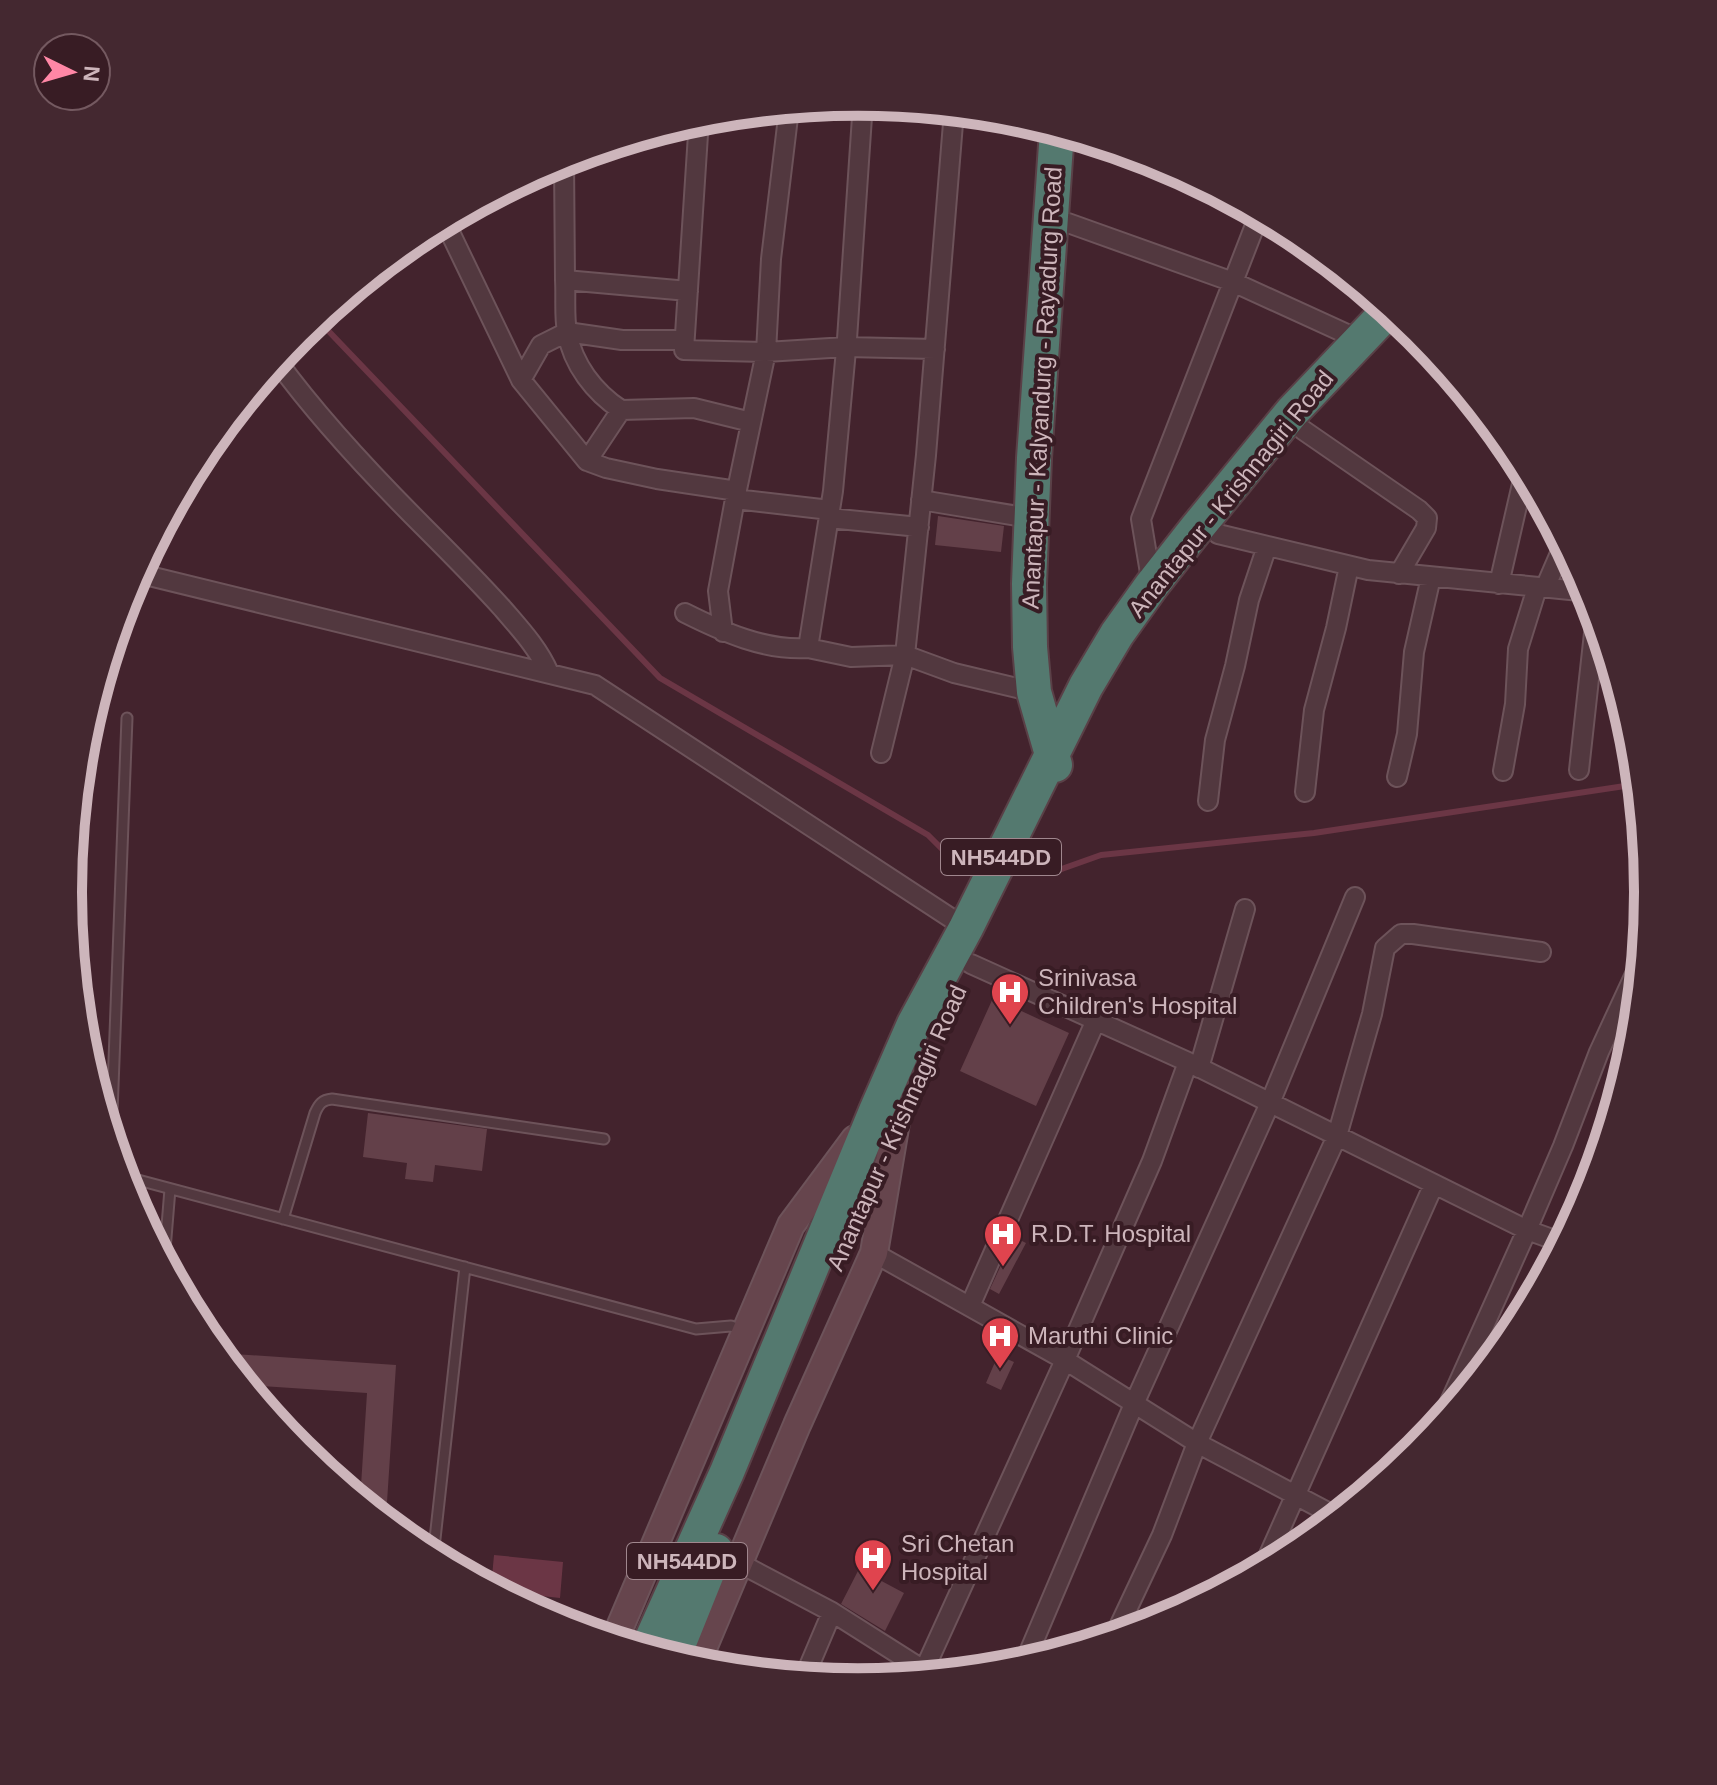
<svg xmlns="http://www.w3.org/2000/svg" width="1717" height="1785" viewBox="0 0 1717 1785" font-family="Helvetica,sans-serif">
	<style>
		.water { fill: #6b3645 }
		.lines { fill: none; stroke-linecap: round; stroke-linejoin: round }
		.stream { stroke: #6b3645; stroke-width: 6 }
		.building { fill: #634049 }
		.lane-casing { stroke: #6d535a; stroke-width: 13 }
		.street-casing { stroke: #6d535a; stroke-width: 22 }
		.secondary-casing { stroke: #6d535a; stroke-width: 30 }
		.highway-casing { stroke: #5a4047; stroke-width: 38 }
		.lane { stroke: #52383f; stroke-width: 9 }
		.street { stroke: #52383f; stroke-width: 18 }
		.secondary { stroke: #66454d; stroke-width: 26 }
		.highway { stroke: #54796f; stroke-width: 34 }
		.labels { text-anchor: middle; stroke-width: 8; stroke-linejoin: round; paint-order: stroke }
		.shield { fill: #381c24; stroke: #a0878e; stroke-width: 2 }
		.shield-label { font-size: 22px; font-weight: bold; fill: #cdb5bb }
		.street-label { font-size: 24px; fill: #cdb5bb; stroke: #381c24 }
		.poi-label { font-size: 24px; fill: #cdb5bb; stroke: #381c24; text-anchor: start }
		.rim { fill: none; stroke: #cdb5bb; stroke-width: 10 }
	</style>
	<rect width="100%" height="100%" fill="#43232d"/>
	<path class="water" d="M494 1555 563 1562 560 1598 497 1591 491 1588Z"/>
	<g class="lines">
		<path class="stream" d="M317 319 660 678 928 835 958 865
			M1056 871 1101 855 1314 833 1638 784"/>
	</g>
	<path class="building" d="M938 516 1004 526 1001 552 935 545Z
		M993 998 1069 1033 1036 1106 960 1071Z
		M368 1113 487 1129 482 1171 435 1165 433 1182 405 1179 407 1163 363 1157Z
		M1014 1237 1026 1243 999 1294 990 1289Z
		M219 1353 396 1365 387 1502 360 1501 367 1393 245 1385Z
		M998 1355 1014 1362 1001 1390 986 1383Z
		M859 1569 904 1593 885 1631 841 1604Z"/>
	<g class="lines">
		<defs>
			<path id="lane" d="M111 1139 127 718
				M123 1176 696 1329 731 1326 743 1330
				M283 1219 315 1113C319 1104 322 1100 332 1099L604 1139
				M164 1262 170 1189
				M433 1557 465 1267"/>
			<path id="street" d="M863 102 847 339 833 491 808 648 851 657 905 655 881 753
				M789 109 771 259 766 352 735 499 830 510
				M954 111 926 455 905 655 954 673 1034 692
				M699 119 684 350 766 352 846 347 935 349
				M564 160 565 280 688 291
				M445 222 521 380 587 461 621 410 694 408 751 422
				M1068 223 1233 282 1360 340
				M565 280C566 297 564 316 567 332 573 365 594 392 621 410
				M277 361C320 420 371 474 423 526 450 553 477 580 503 609 521 630 538 648 549 673
				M521 380 541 345 567 332 622 340H684
				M1303 430 1419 510 1427 518 1426 528 1399 574
				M587 461 606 468 657 479 737 491
				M921 500 1030 518
				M829 518 919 527
				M1218 534 1368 570 1590 592
				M137 573 595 685 966 928
				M1499 584 1525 471
				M1152 585 1141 519 1259 215
				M1545 588 1564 544
				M685 613C723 632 765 651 808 648
				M723 632 718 591 735 499
				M1579 770 1596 615
				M1503 771 1515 704 1518 649 1537 588
				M1397 777 1407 734 1414 652 1431 577
				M1305 792 1314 710 1336 628 1349 566
				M1208 801 1215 740 1235 666 1249 600 1267 546
				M971 964 1188 1062 1527 1230 1563 1243
				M1199 1068 1245 909
				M874 1253 1065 1360 1197 1443 1337 1517
				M970 1306 1096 1020
				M1440 1424 1527 1230 1563 1146 1599 1052 1642 959
				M739 1563 832 1612 933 1676
				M1263 1568 1434 1184
				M1114 1637 1162 1535 1197 1443 1337 1136 1372 1014 1385 948 1401 934H1413L1541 952
				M1024 1664 1134 1404 1270 1103 1355 897
				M921 1677 1065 1360 1152 1161 1188 1062
				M804 1678 832 1612"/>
			<path id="secondary" d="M614 1641 791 1225 855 1139
				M696 1665 797 1425 874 1253 896 1122"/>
			<path id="highway" d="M1055 765 1034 692 1030 647 1029 584 1034 458 1057 131
				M647 1650 727 1472 876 1111 914 1024 966 928 1086 686 1117 634 1152 585 1196 529 1292 412 1389 310
				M673 1658 716 1551"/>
		</defs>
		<use href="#lane" class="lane-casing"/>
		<use href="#street" class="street-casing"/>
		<use href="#secondary" class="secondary-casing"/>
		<use href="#highway" class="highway-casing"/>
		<use href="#lane" class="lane"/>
		<use href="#street" class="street"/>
		<use href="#secondary" class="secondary"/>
		<use href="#highway" class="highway"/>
	</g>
	<defs>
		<symbol id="hospital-pin" viewBox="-11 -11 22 30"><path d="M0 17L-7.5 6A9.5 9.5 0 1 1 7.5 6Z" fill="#e0444e" stroke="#381c24"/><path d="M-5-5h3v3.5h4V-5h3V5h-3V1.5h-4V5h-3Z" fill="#fff"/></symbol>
	</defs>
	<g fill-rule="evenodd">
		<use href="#hospital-pin" x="988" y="970" width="44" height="60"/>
		<use href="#hospital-pin" x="981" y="1212" width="44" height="60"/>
		<use href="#hospital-pin" x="978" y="1314" width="44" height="60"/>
		<use href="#hospital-pin" x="851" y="1536" width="44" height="60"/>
	</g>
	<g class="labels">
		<g class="shield">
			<rect x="941" y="839" width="120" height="36" rx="6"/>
			<rect x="627" y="1543" width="120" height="36" rx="6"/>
		</g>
		<g class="shield-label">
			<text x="1001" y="865">NH544DD</text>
			<text x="687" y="1569">NH544DD</text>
		</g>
		<g class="street-label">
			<text transform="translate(1042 388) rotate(-87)" y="8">Anantapur - Kalyandurg - Rayadurg Road</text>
			<text transform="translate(1231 494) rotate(-51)" y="8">Anantapur - Krishnagiri Road</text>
			<text transform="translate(897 1128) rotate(-66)" y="8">Anantapur - Krishnagiri Road</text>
		</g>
		<g class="poi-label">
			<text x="1038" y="986">Srinivasa<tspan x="1038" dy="28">Children's Hospital</tspan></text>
			<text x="1031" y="1242">R.D.T. Hospital</text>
			<text x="1028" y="1344">Maruthi Clinic</text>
			<text x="901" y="1552">Sri Chetan<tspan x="901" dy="28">Hospital</tspan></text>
		</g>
	</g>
	<path d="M0 0H1717V1785H0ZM82 892a776 776 0 1 1 1552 0a776 776 0 1 1-1552 0Z" fill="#442830" fill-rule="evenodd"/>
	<path class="rim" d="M82 892a776 776 0 1 1 1552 0a776 776 0 1 1-1552 0Z"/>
	<g transform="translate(72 72) rotate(95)"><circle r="38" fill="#381c24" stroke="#745960" stroke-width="2"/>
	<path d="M0-6L14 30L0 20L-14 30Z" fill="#ff87a6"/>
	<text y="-12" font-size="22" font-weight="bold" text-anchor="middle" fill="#cdb5bb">N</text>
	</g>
</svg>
